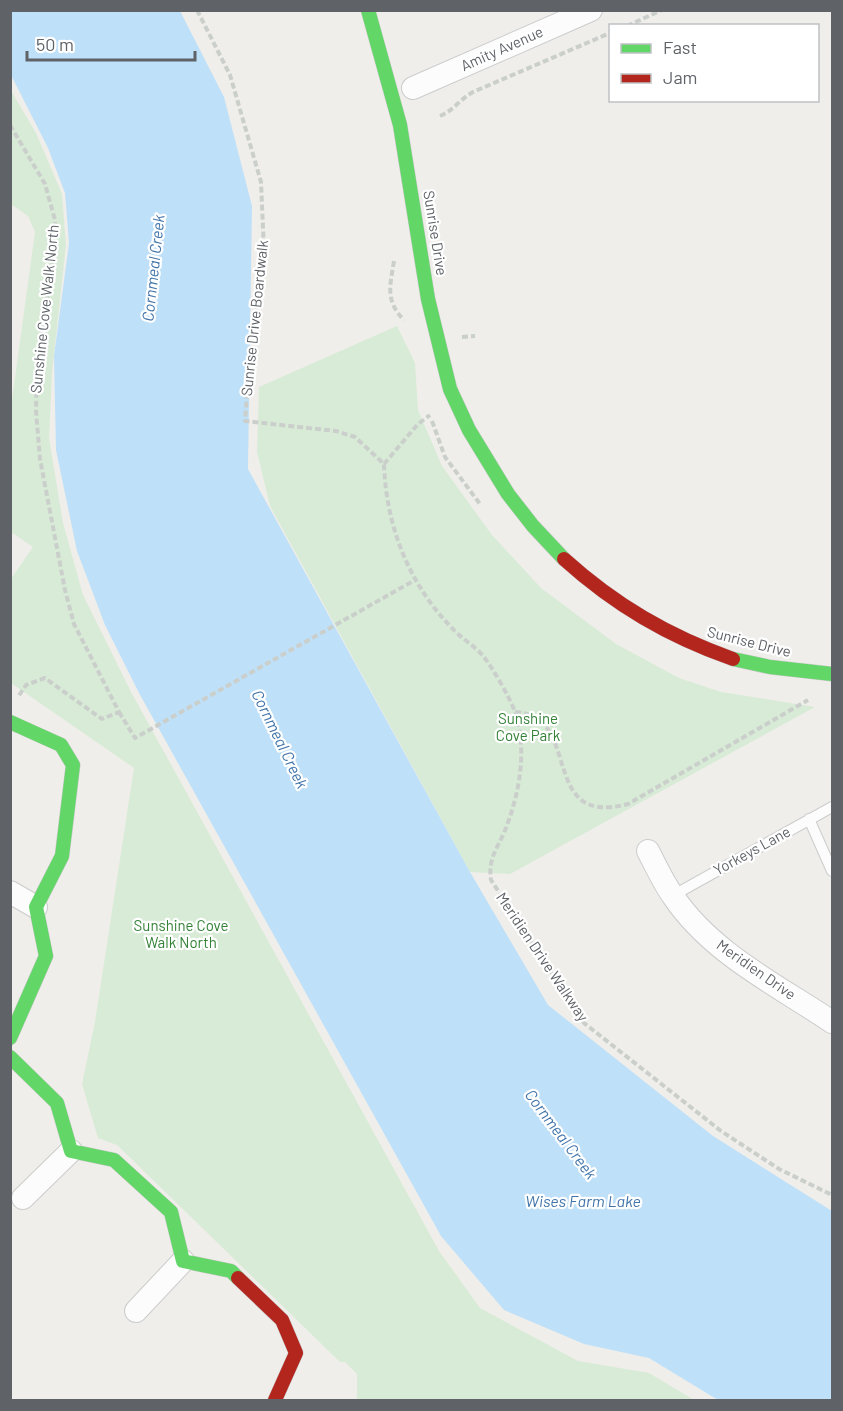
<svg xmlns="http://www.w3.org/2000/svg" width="843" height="1411" viewBox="0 0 843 1411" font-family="Barlow,sans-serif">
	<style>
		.green { fill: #d8ebd6 }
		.water { fill: #bfe0f9 }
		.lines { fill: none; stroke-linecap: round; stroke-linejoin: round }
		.lane-casing { stroke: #cbcccc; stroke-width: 12 }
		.street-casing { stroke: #cbcccc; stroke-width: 24 }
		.fast-casing { stroke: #cacacb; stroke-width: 15 }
		.jam-casing { stroke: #cacacb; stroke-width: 15 }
		.path { stroke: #cacfcc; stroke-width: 4; stroke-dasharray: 6 3; stroke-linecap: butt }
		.lane { stroke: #fdfcfc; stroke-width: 10 }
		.street { stroke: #fdfcfc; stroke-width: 22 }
		.fast { stroke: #63d668; stroke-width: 14 }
		.jam { stroke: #b3261e; stroke-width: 14 }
		.labels { text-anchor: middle; stroke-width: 4.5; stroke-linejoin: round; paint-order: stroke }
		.street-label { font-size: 15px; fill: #5f6368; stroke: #fff }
		.park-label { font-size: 15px; fill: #348238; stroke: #fff }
		.water-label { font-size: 16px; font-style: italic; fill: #4174aa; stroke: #fff }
	</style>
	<rect width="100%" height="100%" fill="#efeeea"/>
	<path class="green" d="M10 89 36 133 62 194 66 245 52 372 49 438 63 523 83 595 131 692 439 1251 480 1308 578 1361 649 1373 694 1400H357V1374L345 1362H340L117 1145 98 1138 82 1084 95 1022 134 768 11 683V579L33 547 11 532 10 414 35 232 28 216 11 204Z
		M397 326 415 363 418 410 442 466 492 535 541 588 616 644 679 678 721 692 815 707 510 874 470 872 270 506 257 452 259 387Z"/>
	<path class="water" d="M11 10 180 11 224 97 252 206 248 469 470 872 548 1005 713 1136 832 1211V1400H718L649 1358 584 1344 504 1310 441 1236 139 693 105 625 77 551 56 450 54 356 69 243 65 193 48 148 11 75Z"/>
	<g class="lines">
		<defs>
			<path id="lane" d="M809 819 832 871
				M672 896 832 807"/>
			<path id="street" d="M413 88 591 10
				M648 851C656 866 663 882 673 896 711 953 777 985 832 1022
				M10 892 36 907
				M23 1198 71 1151
				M136 1311 183 1261"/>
			<path id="fast" d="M368 10 400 125 428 299 450 389 469 430 508 494 533 526 564 559
				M733 659 770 667 832 674
				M10 722 61 745 73 765 62 856 36 907 46 956 10 1038
				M10 1057 57 1103 71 1151 114 1160 171 1212 183 1261 231 1271 238 1278"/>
			<path id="jam" d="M564 559C615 605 668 636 733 659
				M238 1278 282 1320 296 1353 275 1400"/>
		</defs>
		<use href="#lane" class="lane-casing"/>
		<use href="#street" class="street-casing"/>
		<use href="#fast" class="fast-casing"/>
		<use href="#jam" class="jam-casing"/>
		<path class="path" d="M197 10 230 75 261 182 264 251 251 342 245 421 336 431 355 437 384 464C386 526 409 585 453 629 462 639 475 646 483 656 493 668 510 698 515 712 528 751 519 796 504 833 496 850 488 860 491 880L584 1023 721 1131 779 1169 832 1195
			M627 26 662 10
			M440 116C453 111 460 99 473 92L610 33
			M10 125 45 184 55 220V243L37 366 36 411 40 459 65 590 74 624 119 712 102 719 45 678 26 685 18 697
			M394 261C390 286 385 301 404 320
			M462 337 475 336
			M432 421 445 457 480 504
			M384 464 418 424 430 415
			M119 712 135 738 415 580
			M515 712C584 715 537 828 628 804L808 700"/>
		<use href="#lane" class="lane"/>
		<use href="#street" class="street"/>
		<use href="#fast" class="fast"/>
		<use href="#jam" class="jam"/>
	</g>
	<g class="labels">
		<g class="street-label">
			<text transform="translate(502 49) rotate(-24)" y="5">Amity Avenue</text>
			<text transform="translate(435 233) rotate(81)" y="5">Sunrise Drive</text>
			<text transform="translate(45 309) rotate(-84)" y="5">Sunshine Cove Walk North</text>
			<text transform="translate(255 318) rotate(-84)" y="5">Sunrise Drive Boardwalk</text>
			<text transform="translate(749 642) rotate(14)" y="5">Sunrise Drive</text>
			<text transform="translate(752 851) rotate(-29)" y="5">Yorkeys Lane</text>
			<text transform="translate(542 957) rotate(56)" y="5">Meridien Drive Walkway</text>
			<text transform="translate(756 970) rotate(35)" y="5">Meridien Drive</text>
		</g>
		<g class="park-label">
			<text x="528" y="724">Sunshine<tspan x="528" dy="17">Cove Park</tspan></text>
			<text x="181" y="931">Sunshine Cove<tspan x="181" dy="17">Walk North</tspan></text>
		</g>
		<g class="water-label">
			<text transform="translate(153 268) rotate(-84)" y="6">Cornmeal Creek</text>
			<text transform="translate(280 739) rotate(64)" y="6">Cornmeal Creek</text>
			<text transform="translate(561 1134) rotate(53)" y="6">Cornmeal Creek</text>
			<text x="583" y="1207">Wises Farm Lake</text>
		</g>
	</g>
	<rect width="843" height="1411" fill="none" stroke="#5f6368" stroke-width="24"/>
	<rect x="609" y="24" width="210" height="78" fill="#ffffff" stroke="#bfc1c3" stroke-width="1.5"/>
	<rect x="621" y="44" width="30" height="9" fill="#63d668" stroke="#bfc1c3" stroke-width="1.5"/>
	<text x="663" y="54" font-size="18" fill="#5f6368">Fast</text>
	<rect x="621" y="74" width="30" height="9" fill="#b3261e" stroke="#bfc1c3" stroke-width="1.5"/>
	<text x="663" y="84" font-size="18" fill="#5f6368">Jam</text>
	<path d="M27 51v9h168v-9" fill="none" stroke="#5f6368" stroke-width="3"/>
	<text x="36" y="51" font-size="18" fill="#5f6368" stroke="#ffffff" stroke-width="4.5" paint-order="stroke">50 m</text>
</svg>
